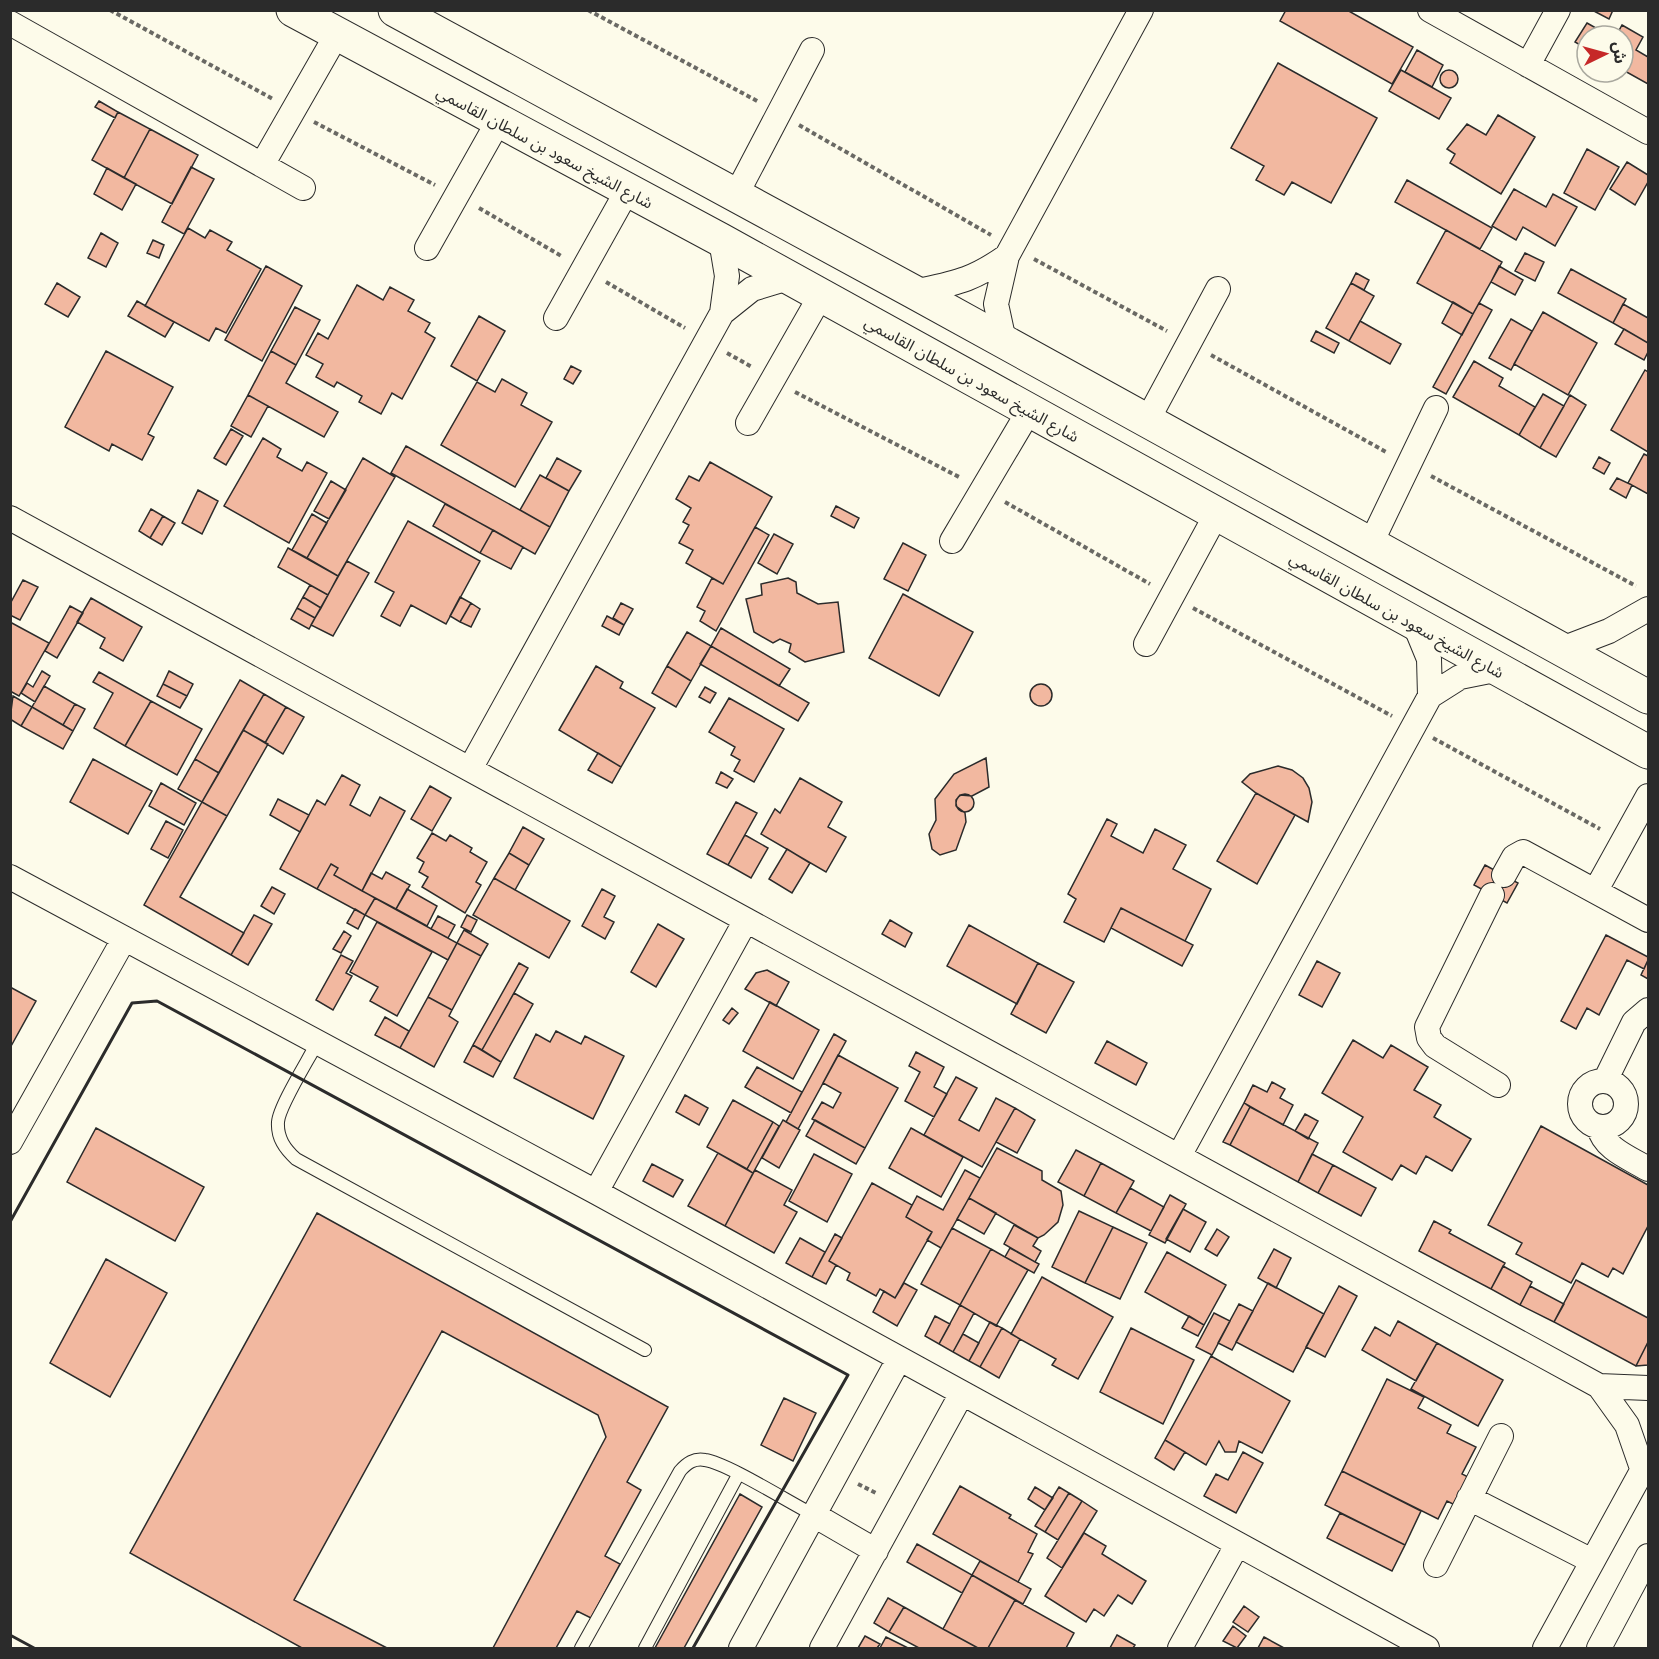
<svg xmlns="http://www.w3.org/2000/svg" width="1659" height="1659" viewBox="0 0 1659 1659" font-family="Inter,'Noto Sans Arabic',sans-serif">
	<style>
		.building { fill: #f2b8a0; stroke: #2b2b2b; stroke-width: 1.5 }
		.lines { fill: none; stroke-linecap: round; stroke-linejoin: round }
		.lane-casing { stroke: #2b2b2b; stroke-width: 14 }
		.street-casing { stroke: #2b2b2b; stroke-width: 26 }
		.secondary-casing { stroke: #2b2b2b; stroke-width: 35 }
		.path { stroke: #6a6964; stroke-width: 4; stroke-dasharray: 4.5 3; stroke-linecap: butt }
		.lane { stroke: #fdfbea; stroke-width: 12 }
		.street { stroke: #fdfbea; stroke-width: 24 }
		.secondary { stroke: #fdfbea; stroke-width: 33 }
		.wall { stroke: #2b2b2b; stroke-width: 3 }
		.labels { text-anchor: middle; stroke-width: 4.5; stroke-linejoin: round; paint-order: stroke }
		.street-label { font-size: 16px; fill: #2b2b2b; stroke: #fdfbea }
	</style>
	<rect width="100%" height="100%" fill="#fdfbea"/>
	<path class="building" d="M1286 10H1347L1413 47 1392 84 1280 21Z
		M1592 10H1613L1609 19Z
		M1587 23 1610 36H1587V49L1575 42Z
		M1622 25 1643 37 1636 50 1648 57V84L1623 70V36H1616Z
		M1417 50 1443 65 1432 87 1405 72Z
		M1278 63 1377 118 1331 203 1292 182 1284 195 1256 180 1264 166 1231 148Z
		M1440 79a9 9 0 1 1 18 0a9 9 0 1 1-18 0Z
		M1401 70 1451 98 1439 119 1389 91Z
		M99 101 118 112 115 118 95 107Z
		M118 112 150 129 124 178 92 160Z
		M1498 115 1535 137 1501 194 1450 163 1455 154 1447 149 1467 124 1486 135Z
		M150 129 198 155 172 204 124 178Z
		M1587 149 1619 167 1595 210 1564 193Z
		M1627 162 1648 175V182L1635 205 1610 189Z
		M191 167 214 179 184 234 162 222Z
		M107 168 136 184 122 210 94 194Z
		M1407 180 1492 228 1480 249 1395 202Z
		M1514 189 1546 207 1553 194 1577 207 1555 246 1523 227 1516 240 1492 226Z
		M188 228 205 238 210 230 232 242 227 250 261 269 226 333 216 328 209 341 145 306Z
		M1446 230 1502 262 1473 314 1417 283Z
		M101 233 118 243 106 267 88 258Z
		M153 240 164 245 159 258 147 253Z
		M1525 253 1544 262 1535 281 1515 271Z
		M266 266 302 286 262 361 225 340Z
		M1499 266 1523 280 1515 295 1491 282Z
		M1571 269 1626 299 1613 323 1558 293Z
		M1356 273 1369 280 1364 290 1351 283Z
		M57 283 80 297 68 317 45 304Z
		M1351 283 1374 296 1349 341 1326 328Z
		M357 285 383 300 390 287 414 300 408 311 430 323 425 332 435 338 402 399 392 393 381 414 359 402 362 396 337 382 334 387 316 377 323 364 306 355 318 333 328 339Z
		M137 301 174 322 165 337 128 316Z
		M1453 302 1473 314 1462 335 1442 323Z
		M1479 303 1492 310 1446 394 1433 387Z
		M1623 304 1648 318V343L1613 323Z
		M295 307 320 320 296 365 271 351Z
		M1543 312 1597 343 1568 395 1514 364Z
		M479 316 505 331 477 381 451 366Z
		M1511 319 1532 331 1511 370 1489 358Z
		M1360 321 1401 344 1390 364 1349 341Z
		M1624 329 1648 343V352L1644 360 1615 344Z
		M1316 331 1339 343 1334 353 1311 341Z
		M106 351 173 387 148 434 154 437 142 460 112 444 109 451 65 427Z
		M271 351 296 365 286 383 338 412 324 437 248 395Z
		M1474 361 1503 378 1499 386 1535 407 1519 435 1453 397Z
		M571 366 581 371 573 384 564 379Z
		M1645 370 1648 372V452L1611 430Z
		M502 379 527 393 521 405 552 422 515 487 441 445 477 382 495 392Z
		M1543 394 1564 406 1540 448 1519 435Z
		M248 395 268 406 251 437 231 426Z
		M1570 395 1586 405 1556 457 1540 448Z
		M231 429 243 436 226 465 214 458Z
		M263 438 281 449 277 457 302 471 307 462 327 473 289 543 224 506Z
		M406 446 550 527 535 554 391 473Z
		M1644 454 1648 456V494L1628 483Z
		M1599 457 1610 463 1604 474 1593 468Z
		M363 458 395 477 338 576 307 558Z
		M557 458 581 471 569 491 546 478Z
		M710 462 772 497 723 584 686 563 693 550 679 543 689 525 683 522 691 508 676 499 689 476 699 481Z
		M540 475 569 491 550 527 520 510Z
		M1617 478 1632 485 1626 498 1610 489Z
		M331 481 346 490 329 519 314 511Z
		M198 490 218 501 202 534 182 523Z
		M445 504 493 530 480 553 433 526Z
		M836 506 859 518 854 528 831 516Z
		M151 509 163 516 150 538 139 531Z
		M312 514 327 523 307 558 292 550Z
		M163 516 175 523 162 545 150 538Z
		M408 521 480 561 446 624 411 605 400 626 381 616 394 592 375 582Z
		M755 527 769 535 716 631 700 621 705 611 697 607 712 578 723 584Z
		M493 530 523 547 511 569 480 553Z
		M774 534 793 544 777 574 758 563Z
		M903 543 926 555 908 591 884 579Z
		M288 548 338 576 328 595 278 567Z
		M347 561 369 573 333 636 311 625Z
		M788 578 796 582 797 593 818 604 838 602 844 652 805 662 789 652 791 644 780 639 773 643 754 632 746 599 762 595 761 584Z
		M23 580 38 587 20 620 10 615V604Z
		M310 585 328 595 321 608 303 597Z
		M903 594 973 632 939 696 869 658Z
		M303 597 321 608 315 618 297 608Z
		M460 597 471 603 460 622 450 616Z
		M91 598 142 627 123 661 100 648 105 638 77 622Z
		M471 603 480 609 471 627 460 622Z
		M621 603 633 609 624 625 613 618Z
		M70 606 83 613 57 658 45 651Z
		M297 608 315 618 309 629 291 619Z
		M607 616 624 625 619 635 602 626Z
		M10 622 49 643 19 696 10 691Z
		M721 628 790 669 779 686 711 646Z
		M687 632 711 646 691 681 667 666Z
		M711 646 809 703 798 721 700 664Z
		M596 666 623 682 620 688 655 708 621 767 559 730Z
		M667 666 691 681 676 707 652 693Z
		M42 671 50 676 35 702 21 693 27 683 33 687Z
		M169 671 193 684 187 696 163 684Z
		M99 672 151 701 125 746 94 728 113 693 93 682Z
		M240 680 264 694 219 773 195 759Z
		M1030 695a11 11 0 1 1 22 0a11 11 0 1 1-22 0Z
		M163 684 187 696 180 708 157 696Z
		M44 686 75 704 63 725 32 707Z
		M705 687 716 693 710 703 699 697Z
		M264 694 286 707 265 743 243 730Z
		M13 696 32 707 21 726 10 719Z
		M729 698 784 729 754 782 734 771 740 760 731 755 735 747 709 732Z
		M151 701 202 729 177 775 125 746Z
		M75 704 85 709 73 731 63 725Z
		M32 707 73 731 63 749 21 726Z
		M286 707 304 717 283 754 265 743Z
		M243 730 268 744 227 816 202 802Z
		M598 753 621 767 612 783 588 770Z
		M986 758 989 787 972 796 960 795 956 800V806L965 813 966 822 956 850 940 855 932 849 929 834 936 820 935 799 954 774Z
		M93 759 152 791 128 834 70 802Z
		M195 759 219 773 202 802 178 789Z
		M1278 766 1292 770 1303 778 1309 788 1312 802 1308 822 1256 793 1242 782 1250 774Z
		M721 772 733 779 727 788 716 783Z
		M342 775 360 785 350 805 370 816 380 797 405 811 362 891 334 875 338 868 331 864 317 889 280 869 317 800 325 805Z
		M800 778 842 802 828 827 846 837 826 872 761 834 775 809 780 813Z
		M161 783 196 803 184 825 149 806Z
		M430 786 451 798 432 831 411 819Z
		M1256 793 1295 815 1257 884 1217 861Z
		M956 803a9 9 0 1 1 18 0a9 9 0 1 1-18 0Z
		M278 799 309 815 300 832 270 815Z
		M202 802 227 816 180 897 244 933 231 955 144 905Z
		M736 802 757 813 728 865 707 854Z
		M1107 819 1117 824 1111 836 1143 853 1155 829 1186 845 1173 869 1211 889 1185 941 1121 908 1104 942 1064 922 1076 899 1068 894Z
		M166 821 183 830 168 858 151 849Z
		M523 827 544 839 529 865 509 853Z
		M432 833 446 841 450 835 472 848 470 852 487 862 476 882 481 885 465 913 422 887 428 877 419 872 424 862 417 858Z
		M745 835 768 848 751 878 728 865Z
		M787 849 810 863 792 893 769 879Z
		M509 853 529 865 515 890 494 878Z
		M331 864 338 868 334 875 375 898 365 915 317 889Z
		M1485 865 1518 883 1507 903 1474 885Z
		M386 872 410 885 396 909 362 891 371 873 382 879Z
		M494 878 570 921 549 958 473 915Z
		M272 887 285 894 274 914 261 906Z
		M407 889 437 906 427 926 396 909Z
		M602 889 615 896 604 917 614 922 605 939 582 926Z
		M375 898 457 943 448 960 365 915Z
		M1121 908 1193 945 1182 966 1111 928Z
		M355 909 365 915 358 929 347 923Z
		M254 915 272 924 248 965 231 955Z
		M467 915 477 920 471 932 461 927Z
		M438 916 455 925 448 938 431 929Z
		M890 920 912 933 905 947 882 934Z
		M377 922 432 952 397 1016 370 1001 378 987 350 972Z
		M658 924 684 939 656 987 631 972Z
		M969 925 1038 963 1017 1004 947 966Z
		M464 930 488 944 481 956 457 943Z
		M344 931 351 936 341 953 333 949Z
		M1606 935 1648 957V960L1644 969 1627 960 1599 1015 1587 1008 1576 1029 1561 1021Z
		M457 943 481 956 452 1010 428 997Z
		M341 955 353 961 346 973 352 976 333 1010 316 1000Z
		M1648 960V979L1641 975Z
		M1317 961 1340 973 1322 1007 1299 995Z
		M519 963 528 968 482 1050 473 1045Z
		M1038 963 1074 982 1046 1033 1011 1014Z
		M767 970 789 982 776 1006 745 989 756 973Z
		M10 987 36 1001 10 1048Z
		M514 993 533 1004 501 1062 482 1050Z
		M428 997 452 1010 449 1016 458 1022 434 1067 400 1048Z
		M770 1002 819 1030 793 1079 743 1051Z
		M732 1008 738 1013 729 1024 723 1020Z
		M385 1017 409 1031 400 1048 375 1035Z
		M556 1031 581 1044 585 1036 624 1056 593 1119 514 1078 536 1034 550 1042Z
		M834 1034 846 1041 798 1129 786 1122Z
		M1353 1040 1383 1058 1391 1045 1428 1067 1414 1090 1441 1105 1434 1117 1471 1139 1452 1171 1426 1156 1416 1174 1401 1165 1392 1180 1343 1152 1363 1117 1322 1093Z
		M1107 1041 1147 1063 1136 1085 1095 1063Z
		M473 1045 501 1062 493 1077 464 1062Z
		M916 1052 944 1067 934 1087 947 1094 934 1117 905 1101 920 1072 909 1066Z
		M838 1055 898 1088 865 1148 812 1119 822 1102 833 1108 841 1093 823 1083Z
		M757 1067 802 1092 791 1113 745 1087Z
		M956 1077 977 1088 959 1120 979 1131 996 1098 1015 1108 982 1167 924 1135Z
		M1272 1082 1285 1089 1280 1098 1293 1105 1283 1125 1244 1103 1253 1085 1267 1092Z
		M685 1095 708 1108 699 1125 676 1112Z
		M733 1100 773 1122 747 1169 707 1147Z
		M1244 1103 1250 1107 1230 1145 1223 1142Z
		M1250 1107 1318 1143 1298 1182 1230 1145Z
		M1015 1108 1035 1120 1017 1153 996 1142Z
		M1305 1114 1318 1121 1308 1139 1295 1131Z
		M783 1120 800 1130 779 1168 762 1158Z
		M815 1120 865 1148 856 1164 806 1136Z
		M773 1122 779 1126 753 1173 747 1169Z
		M1541 1126 1648 1185V1226L1623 1274 1613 1268 1608 1277 1582 1263 1571 1283 1516 1254 1522 1243 1488 1225Z
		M96 1128 204 1187 175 1241 67 1182Z
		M911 1128 963 1157 941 1197 889 1168Z
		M997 1148 1042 1171V1180L1061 1191 1063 1205 1058 1222 1044 1235 1038 1238 969 1198Z
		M1076 1150 1101 1163 1084 1196 1058 1182Z
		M718 1153 753 1173 725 1226 688 1206Z
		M814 1154 852 1174 827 1222 789 1201Z
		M1312 1154 1333 1165 1318 1193 1298 1182Z
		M1101 1163 1134 1181 1116 1213 1084 1196Z
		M652 1164 683 1180 673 1197 643 1181Z
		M1333 1165 1376 1188 1361 1216 1318 1193Z
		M755 1170 792 1190 784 1205 797 1212 774 1253 725 1226Z
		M965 1170 980 1178 941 1248 927 1240 932 1232 906 1217 917 1196 943 1210Z
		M872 1183 912 1205 906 1217 932 1232 895 1298 880 1289 876 1296 847 1280 850 1273 829 1261Z
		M1130 1188 1164 1207 1151 1231 1116 1213Z
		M1170 1195 1186 1204 1165 1243 1149 1235Z
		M969 1198 996 1213 984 1234 957 1219Z
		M1183 1209 1206 1222 1190 1252 1166 1239Z
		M1079 1211 1113 1227 1085 1283 1052 1267Z
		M317 1213 668 1407 627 1482 641 1490 605 1556 620 1564 591 1618 577 1611 556 1648H493L606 1437 598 1415 442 1331 294 1600 387 1648H302L130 1553Z
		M1434 1221 1451 1230 1449 1233 1505 1263 1491 1289 1419 1251Z
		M1014 1225 1038 1238 1033 1246 1041 1251 1035 1262 1004 1244Z
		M1113 1227 1147 1243 1120 1299 1085 1283Z
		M952 1228 991 1249 960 1305 921 1284Z
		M1217 1229 1229 1237 1217 1256 1205 1249Z
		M835 1234 842 1238 829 1261 836 1265 826 1284 812 1277Z
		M800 1238 825 1252 812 1277 786 1263Z
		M1010 1248 1039 1264 1034 1273 1005 1257Z
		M991 1249 1028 1270 996 1326 960 1305Z
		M1274 1249 1291 1258 1276 1288 1258 1278Z
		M1167 1252 1226 1285 1204 1325 1145 1292Z
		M106 1259 167 1293 110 1397 50 1363Z
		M1503 1266 1532 1282 1520 1305 1491 1289Z
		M1042 1277 1113 1317 1078 1379 1052 1365 1056 1359 1011 1334Z
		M1576 1280 1648 1318V1342L1636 1366 1554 1322Z
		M904 1283 917 1290 897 1326 873 1312 884 1291 895 1298Z
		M1268 1283 1324 1314 1293 1372 1236 1342Z
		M1339 1286 1357 1296 1325 1357 1306 1347Z
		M1530 1286 1564 1304 1554 1322 1520 1305Z
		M1239 1304 1253 1311 1232 1350 1218 1343Z
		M960 1305 974 1313 953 1352 939 1344Z
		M1214 1313 1230 1321 1212 1355 1196 1347Z
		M935 1316 950 1324 939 1344 925 1336Z
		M1189 1316 1204 1325 1198 1336 1182 1328Z
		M1398 1321 1437 1343 1416 1381 1362 1350 1375 1327 1390 1336Z
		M990 1322 1002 1328 980 1367 969 1361Z
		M1002 1328 1020 1339 999 1378 980 1367Z
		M1131 1328 1194 1360 1163 1424 1100 1392Z
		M963 1334 979 1343 969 1361 953 1352Z
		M1648 1342V1365L1636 1366Z
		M1437 1343 1503 1380 1478 1426 1411 1389Z
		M1211 1356 1290 1401 1262 1453 1239 1441 1236 1452H1225L1219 1441 1206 1465 1165 1440Z
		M1387 1379 1424 1397 1418 1408 1451 1425 1447 1433 1476 1447 1462 1474 1476 1481 1463 1509 1447 1501 1438 1519 1342 1471Z
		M784 1398 816 1413 793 1461 761 1445Z
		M1165 1440 1185 1452 1174 1470 1155 1458Z
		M1243 1452 1263 1463 1236 1513 1204 1496 1216 1474 1228 1480Z
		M1342 1471 1421 1511 1405 1545 1325 1505Z
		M960 1486 1011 1515 1009 1518 1037 1534 1028 1552 1033 1554 1018 1582 933 1534Z
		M1035 1487 1053 1498 1045 1510 1028 1499Z
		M1059 1487 1069 1493 1045 1532 1035 1526Z
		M1069 1493 1082 1501 1058 1540 1045 1532Z
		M740 1494 762 1507 684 1648H655Z
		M1082 1501 1097 1511 1062 1568 1047 1558Z
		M1340 1513 1405 1545 1392 1571 1327 1538Z
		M1084 1533 1106 1546 1102 1554 1146 1581 1132 1604 1118 1595 1104 1616 1094 1609 1086 1622 1045 1596Z
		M917 1544 972 1575 962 1593 907 1562Z
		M980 1561 1031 1589 1023 1604 972 1575Z
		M972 1575 1015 1600 988 1648H978L943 1629Z
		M888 1598 904 1607 889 1632 874 1623Z
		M1015 1600 1074 1633 1066 1648H988Z
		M1244 1606 1259 1617 1248 1632 1233 1622Z
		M904 1607 943 1629 978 1648H919L889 1632Z
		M1233 1626 1246 1636 1237 1648 1223 1641Z
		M1117 1635 1135 1645 1133 1648H1110Z
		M865 1636 880 1644 877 1648H858Z
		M886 1637 908 1648H880Z
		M1264 1637 1284 1648H1258Z"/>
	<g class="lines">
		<defs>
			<path id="lane" d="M318 1041C309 1059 279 1106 278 1122 277 1138 285 1149 296 1159L645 1350
				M581 1648 680 1471C687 1463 694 1458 705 1460 727 1463 790 1503 814 1515
				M645 1648 738 1475"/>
			<path id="street" d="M1430 10 1648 132
				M10 23 303 188
				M1528 65 1558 10
				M262 165 337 34
				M736 195 812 50
				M427 248 498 122
				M914 292C955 283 972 281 1007 256
				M722 313 752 289 788 278
				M556 318 627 191
				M1004 341 996 304 1007 256 1141 10
				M1147 421 1218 289
				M748 423 821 295
				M10 518 1599 1386 1627 1425 1643 1471
				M952 541 1029 411
				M1371 543 1436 408
				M1415 625 1429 659 1430 696
				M1146 644 1217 513
				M1562 649 1609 631 1648 609
				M470 769 722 313 727 276 721 240
				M1504 875 1514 857 1523 852 1648 920
				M10 877 596 1192 1427 1648
				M1596 890 1648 796
				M1492 895 1427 1027 1429 1038 1435 1046 1498 1085
				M1605 1081 1634 1022 1648 1010
				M1580 1104a23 23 0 1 1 46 0a23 23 0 1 1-46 0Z
				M1599 1127C1604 1149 1630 1158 1648 1169
				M10 1142 124 939
				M1179 1156 1430 696 1460 677 1495 670
				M596 1192 746 920
				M1599 1386 1648 1388
				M1469 1498 1592 1561
				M814 1515 876 1551
				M1436 1565 1501 1436
				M741 1648 899 1359
				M822 1648 962 1393
				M1180 1648 1237 1545
				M1545 1648 1648 1460
				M1599 1648 1648 1556"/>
			<path id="secondary" d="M293 10 721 240 1648 752
				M395 10 914 292 1648 697"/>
		</defs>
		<use href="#lane" class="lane-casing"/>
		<use href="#street" class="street-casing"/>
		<use href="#secondary" class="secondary-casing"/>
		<path class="path" d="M110 10 273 99
			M588 10 759 102
			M314 122 435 185
			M799 125 991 235
			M479 208 563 257
			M1034 259 1167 331
			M606 282 685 328
			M727 353 752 367
			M1211 355 1388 453
			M795 392 961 478
			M1431 476 1636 586
			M1005 502 1150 584
			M1193 608 1392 716
			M1433 738 1600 829
			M858 1484 878 1494"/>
		<use href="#lane" class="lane"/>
		<use href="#street" class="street"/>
		<use href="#secondary" class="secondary"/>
		<path class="wall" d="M10 1222 132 1003 157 1001 848 1375 693 1648
			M10 1635 34 1648"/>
	</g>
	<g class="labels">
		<g class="street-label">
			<text transform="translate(545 147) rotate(28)" y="6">شارع الشيخ سعود بن سلطان القاسمي</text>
			<text transform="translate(972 379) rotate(29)" y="6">شارع الشيخ سعود بن سلطان القاسمي</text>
			<text transform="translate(1397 615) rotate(29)" y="6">شارع الشيخ سعود بن سلطان القاسمي</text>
		</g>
	</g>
	<rect width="1659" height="1659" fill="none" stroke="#2b2b2b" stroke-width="24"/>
	<g transform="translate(1605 54) rotate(85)"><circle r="28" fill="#fdfbea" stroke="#a9a89e" stroke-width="1.5"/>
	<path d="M0-4.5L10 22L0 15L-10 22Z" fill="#c62828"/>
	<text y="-9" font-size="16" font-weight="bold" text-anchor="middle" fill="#2b2b2b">ش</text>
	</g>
</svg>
